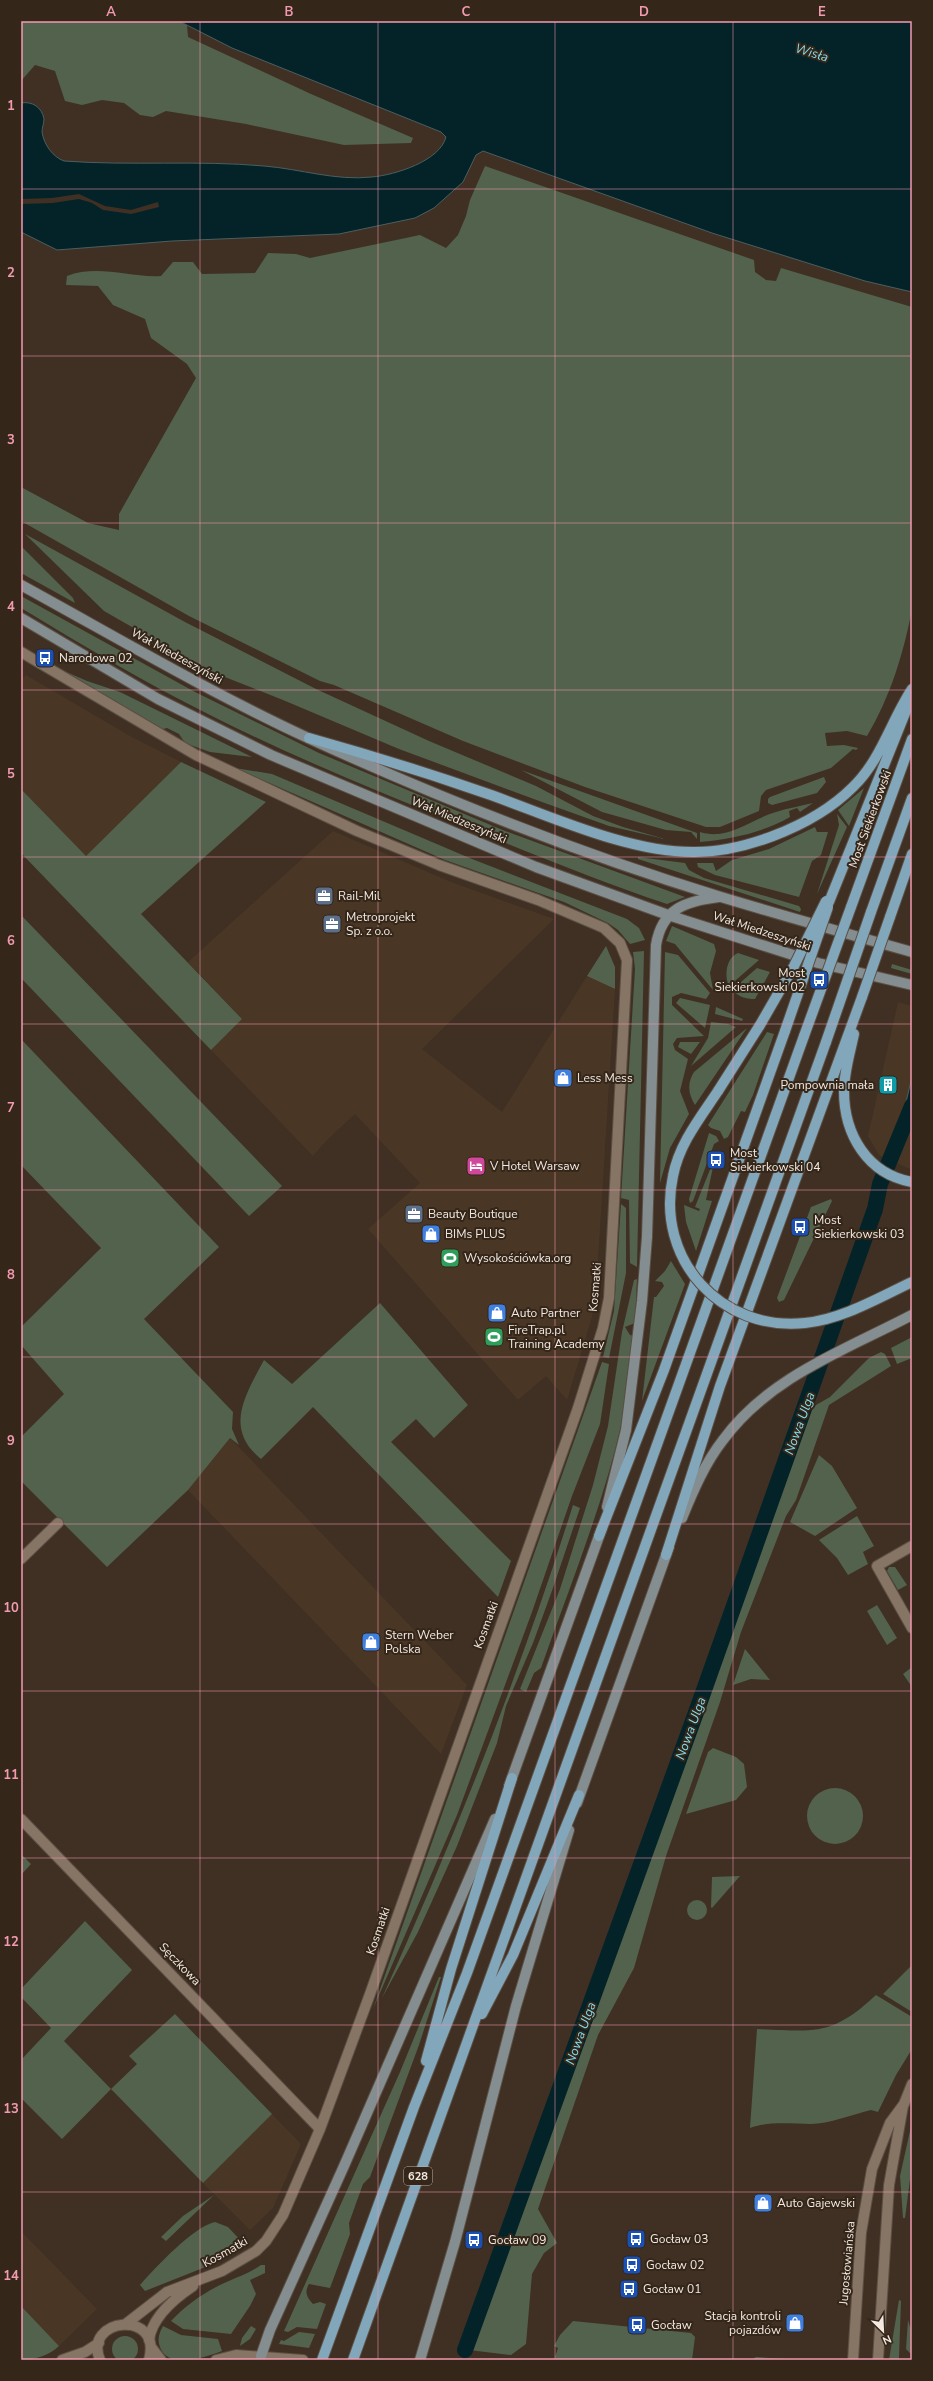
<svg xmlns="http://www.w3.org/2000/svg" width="933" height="2381" viewBox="0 0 933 2381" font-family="'Nunito Sans',sans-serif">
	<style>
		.built { fill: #4a3624 }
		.green { fill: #52624d }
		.water { fill: #042328; stroke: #4c5e60 }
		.pier { fill: #3f3023 }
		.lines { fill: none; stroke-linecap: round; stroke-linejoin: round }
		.canal { stroke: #042328; stroke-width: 16 }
		.minor-casing { stroke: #5b4e43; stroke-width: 12 }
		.tertiary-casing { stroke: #5b4e43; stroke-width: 12 }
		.secondary-casing { stroke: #5b4e43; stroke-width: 12 }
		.primary-casing { stroke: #5b4e43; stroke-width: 12 }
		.minor { stroke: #867465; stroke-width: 10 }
		.tertiary { stroke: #867465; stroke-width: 10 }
		.secondary { stroke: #848d8f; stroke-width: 10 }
		.primary { stroke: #82a6ba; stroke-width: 10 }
		.primary-bridge-casing { stroke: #5b4e43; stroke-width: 12; stroke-linecap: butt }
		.primary-bridge { stroke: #82a6ba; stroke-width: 10 }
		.grid { fill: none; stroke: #f29ab0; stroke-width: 1; stroke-opacity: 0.55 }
		.labels { text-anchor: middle; stroke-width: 4; stroke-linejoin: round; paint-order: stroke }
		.shield { fill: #342619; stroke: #baaea5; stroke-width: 1 }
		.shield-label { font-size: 11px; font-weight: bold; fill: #f3e9e1 }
		.street-label { font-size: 12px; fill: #f3e9e1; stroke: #342619 }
		.poi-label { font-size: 12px; fill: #f3e9e1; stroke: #342619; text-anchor: start }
		.water-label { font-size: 13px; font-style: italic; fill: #81dded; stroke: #342619 }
		.neatline { fill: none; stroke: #f29ab0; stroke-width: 1.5 }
		.grid-label { font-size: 13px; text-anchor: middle; font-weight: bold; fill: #f29ab0 }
	</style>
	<rect width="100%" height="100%" fill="#3f3023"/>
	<path class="built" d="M26 675 130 736 181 762 86 856 21 789V680Z
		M333 831 451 882 554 919 422 1049 502 1112 587 976 615 989 595 1307 567 1400 546 1376 518 1400 368 1229 420 1183 355 1114 327 1140 313 1156 211 1050 242 1019 188 962Z
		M898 1002 912 1006V1170L879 1155 868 1136Z
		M230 1438 467 1685 441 1754 188 1490Z
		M272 2114 301 2144 273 2208 250 2230 203 2183Z
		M21 2231 97 2309 59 2346 21 2306Z"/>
	<path class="green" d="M21 21H179L187 25 188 37 311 94 413 138 411 143 344 145 246 124 166 111 153 117 140 115 124 103 102 100 82 105 65 101 55 71 35 65 21 81Z
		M485 166 754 260 755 272 766 280 776 281 781 268 912 307V609C904 652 890 698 867 736L847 731 825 733 827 746 844 745 858 748 856 750 853 749 831 768 766 790 761 796 759 811 720 827H706L585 787 463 741 334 685 320 681 189 616 21 521V487L88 523 119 530V514L196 378 187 364 151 338 145 319 113 305 98 286 66 285 67 276C98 264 130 278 161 276L173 262H193L202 274 255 273 268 253 296 254 310 258 420 235 446 248 458 235 466 216 470 200Z
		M25 534 185 622 316 689 429 741 536 786 593 816 623 827 665 839 609 826 542 802 399 749 283 700 207 670 104 611Z
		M21 546 73 598 75 603 21 573Z
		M21 596 195 692 319 753 505 831 685 897 667 904C598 881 531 853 463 826 377 791 291 756 208 714 144 682 82 645 21 608Z
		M21 646 48 664 87 681 120 692 252 757 210 752 185 743 179 734 167 728 159 730 121 709 58 672Z
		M181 762 266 802 141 914 242 1019 211 1050 21 853V789L86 856Z
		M235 768 272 774 472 859 627 919 639 928 645 940 630 944 618 930 608 923 564 902 445 860Z
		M521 770 697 833V839L691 832 666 830 602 812Z
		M824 777 826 782 817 793 772 805 768 803V799L770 797Z
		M864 788 849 826 838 810Z
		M813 803 800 812 797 808 789 811 790 817C762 833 731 839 700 842V832C728 841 751 819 776 812 788 808 801 806 813 803Z
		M837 814 847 827 817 894 839 825Z
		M815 827 817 832H828L821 855 812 861 799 897 715 875 698 867 697 863H713L716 871 732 860 769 849Z
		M638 857 685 863 689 870 704 878 799 906 801 909 800 912 638 859Z
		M21 915 282 1186 249 1216 21 978Z
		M672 926 714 944 716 951 710 973 713 990 675 944 666 941Z
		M606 946 615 967V989L587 976Z
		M644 951 637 1267 630 1263 629 1200 621 1198 635 969 633 952Z
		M665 952 678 955 710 993 706 999 681 993 672 997V1005L704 1036 677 1038 673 1044 675 1050 688 1059 680 1091 689 1114 670 1148 660 1183Z
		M738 953 759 960 729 986C724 976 726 958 738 953Z
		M892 964 912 970V974L891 968Z
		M757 968 770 972 755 999C746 999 739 997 732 990Z
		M680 998 710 1005 705 1028 676 1003Z
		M716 1007 743 1019 742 1021 715 1014Z
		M711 1022 728 1024 736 1027 691 1066 708 1038Z
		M747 1028 695 1105C688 1094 687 1083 694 1072Z
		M767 1032 774 1034 753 1095 745 1112 741 1111 728 1137 724 1139 720 1131 711 1128 708 1125Z
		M21 1039 219 1247 144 1319 233 1412 232 1429 239 1445 230 1438 188 1490 107 1567 21 1481V1437L64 1394 21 1345V1327L101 1248 21 1165Z
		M680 1042H700L691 1054 678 1047Z
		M709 1133 716 1136 719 1141 714 1144 693 1201 690 1203 689 1199Z
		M711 1167H713L706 1200 712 1201 696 1251 686 1222 684 1205 699 1211 700 1209 695 1207Z
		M831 1199 832 1201 784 1300 779 1302 777 1298 811 1207Z
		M621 1204 626 1208V1273L609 1358 603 1357 614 1311Z
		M671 1261 685 1284 642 1401 654 1297H656L664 1286 662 1282 655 1281 665 1271Z
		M637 1279 635 1323 625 1327 630 1335 634 1336C630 1366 627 1396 621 1426 602 1508 569 1588 541 1668L534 1673 526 1692 520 1689 560 1589 593 1485 608 1426 622 1332 634 1280Z
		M380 1303 468 1405 434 1438 416 1419 391 1442 511 1561 498 1597 313 1407 261 1459C223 1428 246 1394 264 1360L292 1384Z
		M912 1337V1358L897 1364 891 1348Z
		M881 1352 885 1354 891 1366 829 1405 796 1500 786 1516 741 1632 720 1702 666 1856 634 1968 598 2035 538 2209 557 2243 544 2253 532 2274 526 2344 511 2355 469 2350 809 1409 830 1397 869 1358Z
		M602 1362 609 1364 600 1424 572 1496 532 1612 457 1815 373 2009Z
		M819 1455 832 1466 857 1508 815 1536 790 1522Z
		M573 1505 580 1508 553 1588 533 1643 506 1706 497 1743 457 1846 418 1932 382 1998C455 1837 520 1673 573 1505Z
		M857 1516 874 1546 863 1552 868 1564 848 1575 837 1558 819 1540Z
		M889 1567H895L907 1585 898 1590 887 1571Z
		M877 1605 897 1638 887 1645 867 1611Z
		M745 1649 770 1680 751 1679 733 1685Z
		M912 1667V1687L903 1674Z
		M713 1748 736 1757 744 1764 747 1787 736 1800 686 1814 708 1752Z
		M807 1816a28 28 0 1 1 56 0a28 28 0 1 1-56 0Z
		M21 1854 31 1864 21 1875Z
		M740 1876 712 1908 711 1907 712 1877Z
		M687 1910a10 10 0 1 1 20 0a10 10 0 1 1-20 0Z
		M85 1921 132 1970 64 2041 111 2089 137 2064 129 2056 175 2014 272 2114 203 2183 111 2089 62 2139 21 2098V2060L51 2028 21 1997V1989Z
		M912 1965V2012L883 1994Z
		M439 1977H441L419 2045 370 2177 363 2184 349 2223 350 2234 330 2288 309 2284C304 2292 307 2298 313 2304L320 2302 326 2304 317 2329 297 2327 288 2332 284 2331 400 2072Z
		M876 1995 912 2017V2049L896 2075 878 2112 871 2110C854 2114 828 2124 811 2124 792 2124 768 2121 750 2128L757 2029C815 2031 831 2037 876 1995Z
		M912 2122V2164L905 2218H903L900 2176Z
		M214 2195 166 2241 161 2237 183 2216Z
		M215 2222 228 2227 244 2244 208 2266 145 2291 140 2285C155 2268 194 2226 215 2222Z
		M261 2265H265V2273L250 2280 256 2294 250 2306 231 2334 183 2329 171 2321C184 2307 199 2296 216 2287 231 2279 247 2275 261 2265Z
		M899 2300 901 2301 899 2358 898 2360H889Z
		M21 2306 59 2346C50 2355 34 2360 21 2360Z
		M908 2320 912 2333V2355L906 2349Z
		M573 2321 691 2333 695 2337 692 2360H557L555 2357 558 2348 554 2346 560 2335Z
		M163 2326 181 2335 218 2339 222 2351C205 2357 169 2371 160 2347 157 2340 159 2333 163 2326Z
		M251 2326 256 2329 250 2339 240 2346 242 2338Z
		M299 2332 315 2334 309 2348 279 2344 281 2340 284 2341Z
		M112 2349a13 13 0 1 1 26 0a13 13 0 1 1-26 0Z
		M756 2357 802 2360H751Z"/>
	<path class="water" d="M179 21H912V292L865 281 712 233 483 151 476 155 463 182 434 208 415 218 339 234 172 241 57 250 21 232V103C32 101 42 107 44 119 44 123 42 128 42 132 44 145 53 157 64 161 131 166 198 160 264 166 301 169 335 181 372 177 395 175 440 161 446 137L441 132 232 48Z
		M912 1077V1121L893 1166 887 1163 901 1123Z"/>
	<path class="pier" d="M79 194 105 206 131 210 158 202 159 207 131 214 103 210 92 203 79 199 53 203 21 204V199L52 198Z"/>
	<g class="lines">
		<path class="canal" d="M465 2350 698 1707 875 1209 880 1184 912 1106"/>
		<defs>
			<path id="minor" d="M21 652 196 755 357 831 439 865 538 900 604 928 620 943 627 960 609 1298 603 1328 578 1408 370 1994 320 2129 283 2215 266 2241 256 2251 222 2271 167 2292 127 2323
				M912 1546 877 1566 912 1628
				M21 1559 58 1523
				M21 1819 320 2129
				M149 2340C152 2317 175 2298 193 2286"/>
			<path id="tertiary" d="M151 2347 161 2360
				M62 2360 85 2352 99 2343
				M100 2360C82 2318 163 2308 149 2360
				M216 2360 236 2355 303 2360
				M853 2360 861 2233 872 2169 890 2123 904 2104 912 2084
				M878 2360 889 2185 903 2106"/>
			<path id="secondary" d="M21 585C116 637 209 692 308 738 442 799 580 854 721 897 784 916 848 934 912 952
				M21 618 158 699 271 755 536 867 668 915 818 963 912 985
				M607 1507 626 1430 642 1301 647 1237 656 945C662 909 685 901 719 897
				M682 1518C693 1491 705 1463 723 1440 769 1377 845 1350 912 1315
				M509 1786 602 1528
				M577 1803 669 1547
				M261 2356 270 2330 344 2166 495 1819
				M420 2360 455 2242 516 2006 569 1830"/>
			<path id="primary" d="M309 738C370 755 431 774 491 795 552 817 631 853 695 852 722 852 749 845 773 836 802 825 831 809 853 787 881 760 891 721 912 689
				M829 902 912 696
				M851 907 912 739
				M871 912 912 798
				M890 917 912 854
				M854 1034C850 1053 844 1072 844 1091 844 1134 867 1174 912 1182
				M718 1091 760 1025
				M599 1536 664 1370 785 1031
				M666 1555 720 1386 862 997
				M482 2014 513 1955 579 1795
				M426 2061 451 1969 512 1778
				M322 2360 414 2107 467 1973 804 1036
				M353 2360 826 1042"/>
		</defs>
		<use href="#minor" class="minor-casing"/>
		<use href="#tertiary" class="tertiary-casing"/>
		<use href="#secondary" class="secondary-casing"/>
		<use href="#primary" class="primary-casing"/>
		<use href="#minor" class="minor"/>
		<use href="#tertiary" class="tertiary"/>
		<use href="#secondary" class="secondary"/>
		<use href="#primary" class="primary"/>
		<defs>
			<path id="primary-bridge" d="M862 997 890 917
				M760 1025 794 966 826 901
				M785 1031 828 907
				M804 1036 851 907
				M826 1042 871 912
				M718 1091C700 1118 679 1144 673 1176 655 1259 721 1332 805 1323 843 1319 878 1298 912 1282"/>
		</defs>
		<use href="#primary-bridge" class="primary-bridge-casing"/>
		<use href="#primary-bridge" class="primary-bridge"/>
	</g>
	<path class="grid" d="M200 21V2360M378 21V2360M555 21V2360M733 21V2360M21 189H912M21 356H912M21 523H912M21 690H912M21 857H912M21 1024H912M21 1190H912M21 1357H912M21 1524H912M21 1691H912M21 1858H912M21 2025H912M21 2192H912"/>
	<defs>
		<symbol id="bus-square" viewBox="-11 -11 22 22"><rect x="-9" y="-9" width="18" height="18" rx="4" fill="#1a4fb4" stroke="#342619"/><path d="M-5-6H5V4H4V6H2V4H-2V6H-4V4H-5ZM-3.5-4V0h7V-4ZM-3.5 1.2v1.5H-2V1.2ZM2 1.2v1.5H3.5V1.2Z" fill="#fff"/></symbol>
		<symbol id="office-square" viewBox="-11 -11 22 22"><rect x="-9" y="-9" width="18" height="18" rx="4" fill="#5c6f8a" stroke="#342619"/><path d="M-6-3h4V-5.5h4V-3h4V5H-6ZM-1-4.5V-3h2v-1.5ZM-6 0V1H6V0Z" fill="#fff"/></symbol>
		<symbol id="shop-square" viewBox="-11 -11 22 22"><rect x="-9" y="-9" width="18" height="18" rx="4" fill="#3f7fe0" stroke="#342619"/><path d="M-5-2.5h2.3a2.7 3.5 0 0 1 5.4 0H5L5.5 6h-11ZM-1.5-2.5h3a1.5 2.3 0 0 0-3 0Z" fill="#fff"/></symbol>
		<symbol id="building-square" viewBox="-11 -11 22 22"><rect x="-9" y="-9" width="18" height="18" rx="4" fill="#0f9aa8" stroke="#342619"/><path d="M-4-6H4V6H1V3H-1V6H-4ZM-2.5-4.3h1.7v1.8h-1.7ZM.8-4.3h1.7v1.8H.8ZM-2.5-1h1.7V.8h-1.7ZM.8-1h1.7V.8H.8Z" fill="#fff"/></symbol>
		<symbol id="hotel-square" viewBox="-11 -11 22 22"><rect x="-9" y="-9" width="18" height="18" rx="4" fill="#d1479c" stroke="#342619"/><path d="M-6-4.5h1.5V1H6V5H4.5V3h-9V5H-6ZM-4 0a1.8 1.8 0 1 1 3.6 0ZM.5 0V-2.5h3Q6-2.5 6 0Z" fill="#fff"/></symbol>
		<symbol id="stadium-square" viewBox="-11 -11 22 22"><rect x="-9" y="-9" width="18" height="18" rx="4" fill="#2e9e5b" stroke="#342619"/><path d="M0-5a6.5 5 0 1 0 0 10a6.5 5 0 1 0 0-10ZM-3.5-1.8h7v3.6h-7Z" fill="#fff"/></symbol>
	</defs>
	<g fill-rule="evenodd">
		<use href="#bus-square" x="34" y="647" width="22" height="22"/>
		<use href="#office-square" x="313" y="885" width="22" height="22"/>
		<use href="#office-square" x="321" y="913" width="22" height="22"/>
		<use href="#bus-square" x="808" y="969" width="22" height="22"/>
		<use href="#shop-square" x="552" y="1067" width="22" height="22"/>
		<use href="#building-square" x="877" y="1074" width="22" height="22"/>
		<use href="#bus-square" x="705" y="1149" width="22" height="22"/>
		<use href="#hotel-square" x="465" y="1155" width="22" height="22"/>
		<use href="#office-square" x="403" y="1203" width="22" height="22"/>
		<use href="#bus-square" x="789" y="1216" width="22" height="22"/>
		<use href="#shop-square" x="420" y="1223" width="22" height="22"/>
		<use href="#stadium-square" x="439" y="1247" width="22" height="22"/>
		<use href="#shop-square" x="486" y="1302" width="22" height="22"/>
		<use href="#stadium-square" x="483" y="1326" width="22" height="22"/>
		<use href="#shop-square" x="360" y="1631" width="22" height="22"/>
		<use href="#shop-square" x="752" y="2192" width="22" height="22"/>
		<use href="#bus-square" x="625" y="2228" width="22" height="22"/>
		<use href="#bus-square" x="463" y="2229" width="22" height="22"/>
		<use href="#bus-square" x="621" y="2254" width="22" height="22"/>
		<use href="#bus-square" x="618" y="2278" width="22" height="22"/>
		<use href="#shop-square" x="784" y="2312" width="22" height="22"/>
		<use href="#bus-square" x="626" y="2314" width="22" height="22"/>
	</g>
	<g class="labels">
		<rect class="shield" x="404" y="2167" width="28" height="18" rx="3"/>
		<g class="shield-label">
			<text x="418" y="2180">628</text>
		</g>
		<g class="street-label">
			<text transform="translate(177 656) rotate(29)" y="4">Wał Miedzeszyński</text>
			<text transform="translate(870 819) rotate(-70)" y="4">Most Siekierkowski</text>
			<text transform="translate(459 820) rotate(23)" y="4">Wał Miedzeszyński</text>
			<text transform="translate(762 931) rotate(18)" y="4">Wał Miedzeszyński</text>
			<text transform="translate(595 1287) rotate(-85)" y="4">Kosmatki</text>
			<text transform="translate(486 1625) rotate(-70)" y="4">Kosmatki</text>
			<text transform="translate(378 1931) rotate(-71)" y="4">Kosmatki</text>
			<text transform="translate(180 1964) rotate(46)" y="4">Sęczkowa</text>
			<text transform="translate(225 2252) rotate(-29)" y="4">Kosmatki</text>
			<text transform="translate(847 2263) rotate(-85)" y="4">Jugosłowiańska</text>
		</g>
		<g class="poi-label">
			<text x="59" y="662">Narodowa 02</text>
			<text x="338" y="900">Rail-Mil</text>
			<text x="346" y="921">Metroprojekt<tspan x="346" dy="14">Sp. z o.o.</tspan></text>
			<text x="805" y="977" text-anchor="end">Most<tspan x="805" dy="14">Siekierkowski 02</tspan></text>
			<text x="577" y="1082">Less Mess</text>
			<text x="874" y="1089" text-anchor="end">Pompownia mała</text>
			<text x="730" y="1157">Most<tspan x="730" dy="14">Siekierkowski 04</tspan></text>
			<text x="490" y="1170">V Hotel Warsaw</text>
			<text x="428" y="1218">Beauty Boutique</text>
			<text x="814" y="1224">Most<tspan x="814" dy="14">Siekierkowski 03</tspan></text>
			<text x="445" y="1238">BIMs PLUS</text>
			<text x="464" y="1262">Wysokościówka.org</text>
			<text x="511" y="1317">Auto Partner</text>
			<text x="508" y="1334">FireTrap.pl<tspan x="508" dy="14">Training Academy</tspan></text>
			<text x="385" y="1639">Stern Weber<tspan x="385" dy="14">Polska</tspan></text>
			<text x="777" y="2207">Auto Gajewski</text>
			<text x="650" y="2243">Gocław 03</text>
			<text x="488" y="2244">Gocław 09</text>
			<text x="646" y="2269">Gocław 02</text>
			<text x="643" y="2293">Gocław 01</text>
			<text x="781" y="2320" text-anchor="end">Stacja kontroli<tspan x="781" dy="14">pojazdów</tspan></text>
			<text x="651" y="2329">Gocław</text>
		</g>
		<g class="water-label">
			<text transform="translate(812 52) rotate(17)" y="5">Wisła</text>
			<text transform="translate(799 1423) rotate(-70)" y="5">Nowa Ulga</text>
			<text transform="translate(690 1728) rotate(-70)" y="5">Nowa Ulga</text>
			<text transform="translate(580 2033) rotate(-70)" y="5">Nowa Ulga</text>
		</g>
	</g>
	<rect width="933" height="2381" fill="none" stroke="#342619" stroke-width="44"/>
	<g transform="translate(883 2331) rotate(156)" stroke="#342619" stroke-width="3" paint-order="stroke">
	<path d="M0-3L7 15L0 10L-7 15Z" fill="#f3e9e1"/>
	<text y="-6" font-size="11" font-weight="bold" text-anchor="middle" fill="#f3e9e1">N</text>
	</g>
	<rect x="22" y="22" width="889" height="2337" class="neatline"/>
	<g class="grid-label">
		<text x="111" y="16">A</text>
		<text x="289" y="16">B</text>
		<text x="466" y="16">C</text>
		<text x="644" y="16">D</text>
		<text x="822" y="16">E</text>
		<text x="11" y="110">1</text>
		<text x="11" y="277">2</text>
		<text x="11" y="444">3</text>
		<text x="11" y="611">4</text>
		<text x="11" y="778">5</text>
		<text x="11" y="945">6</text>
		<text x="11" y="1112">7</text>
		<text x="11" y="1279">8</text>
		<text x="11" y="1445">9</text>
		<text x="11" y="1612">10</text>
		<text x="11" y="1779">11</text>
		<text x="11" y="1946">12</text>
		<text x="11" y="2113">13</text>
		<text x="11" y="2280">14</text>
	</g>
</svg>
